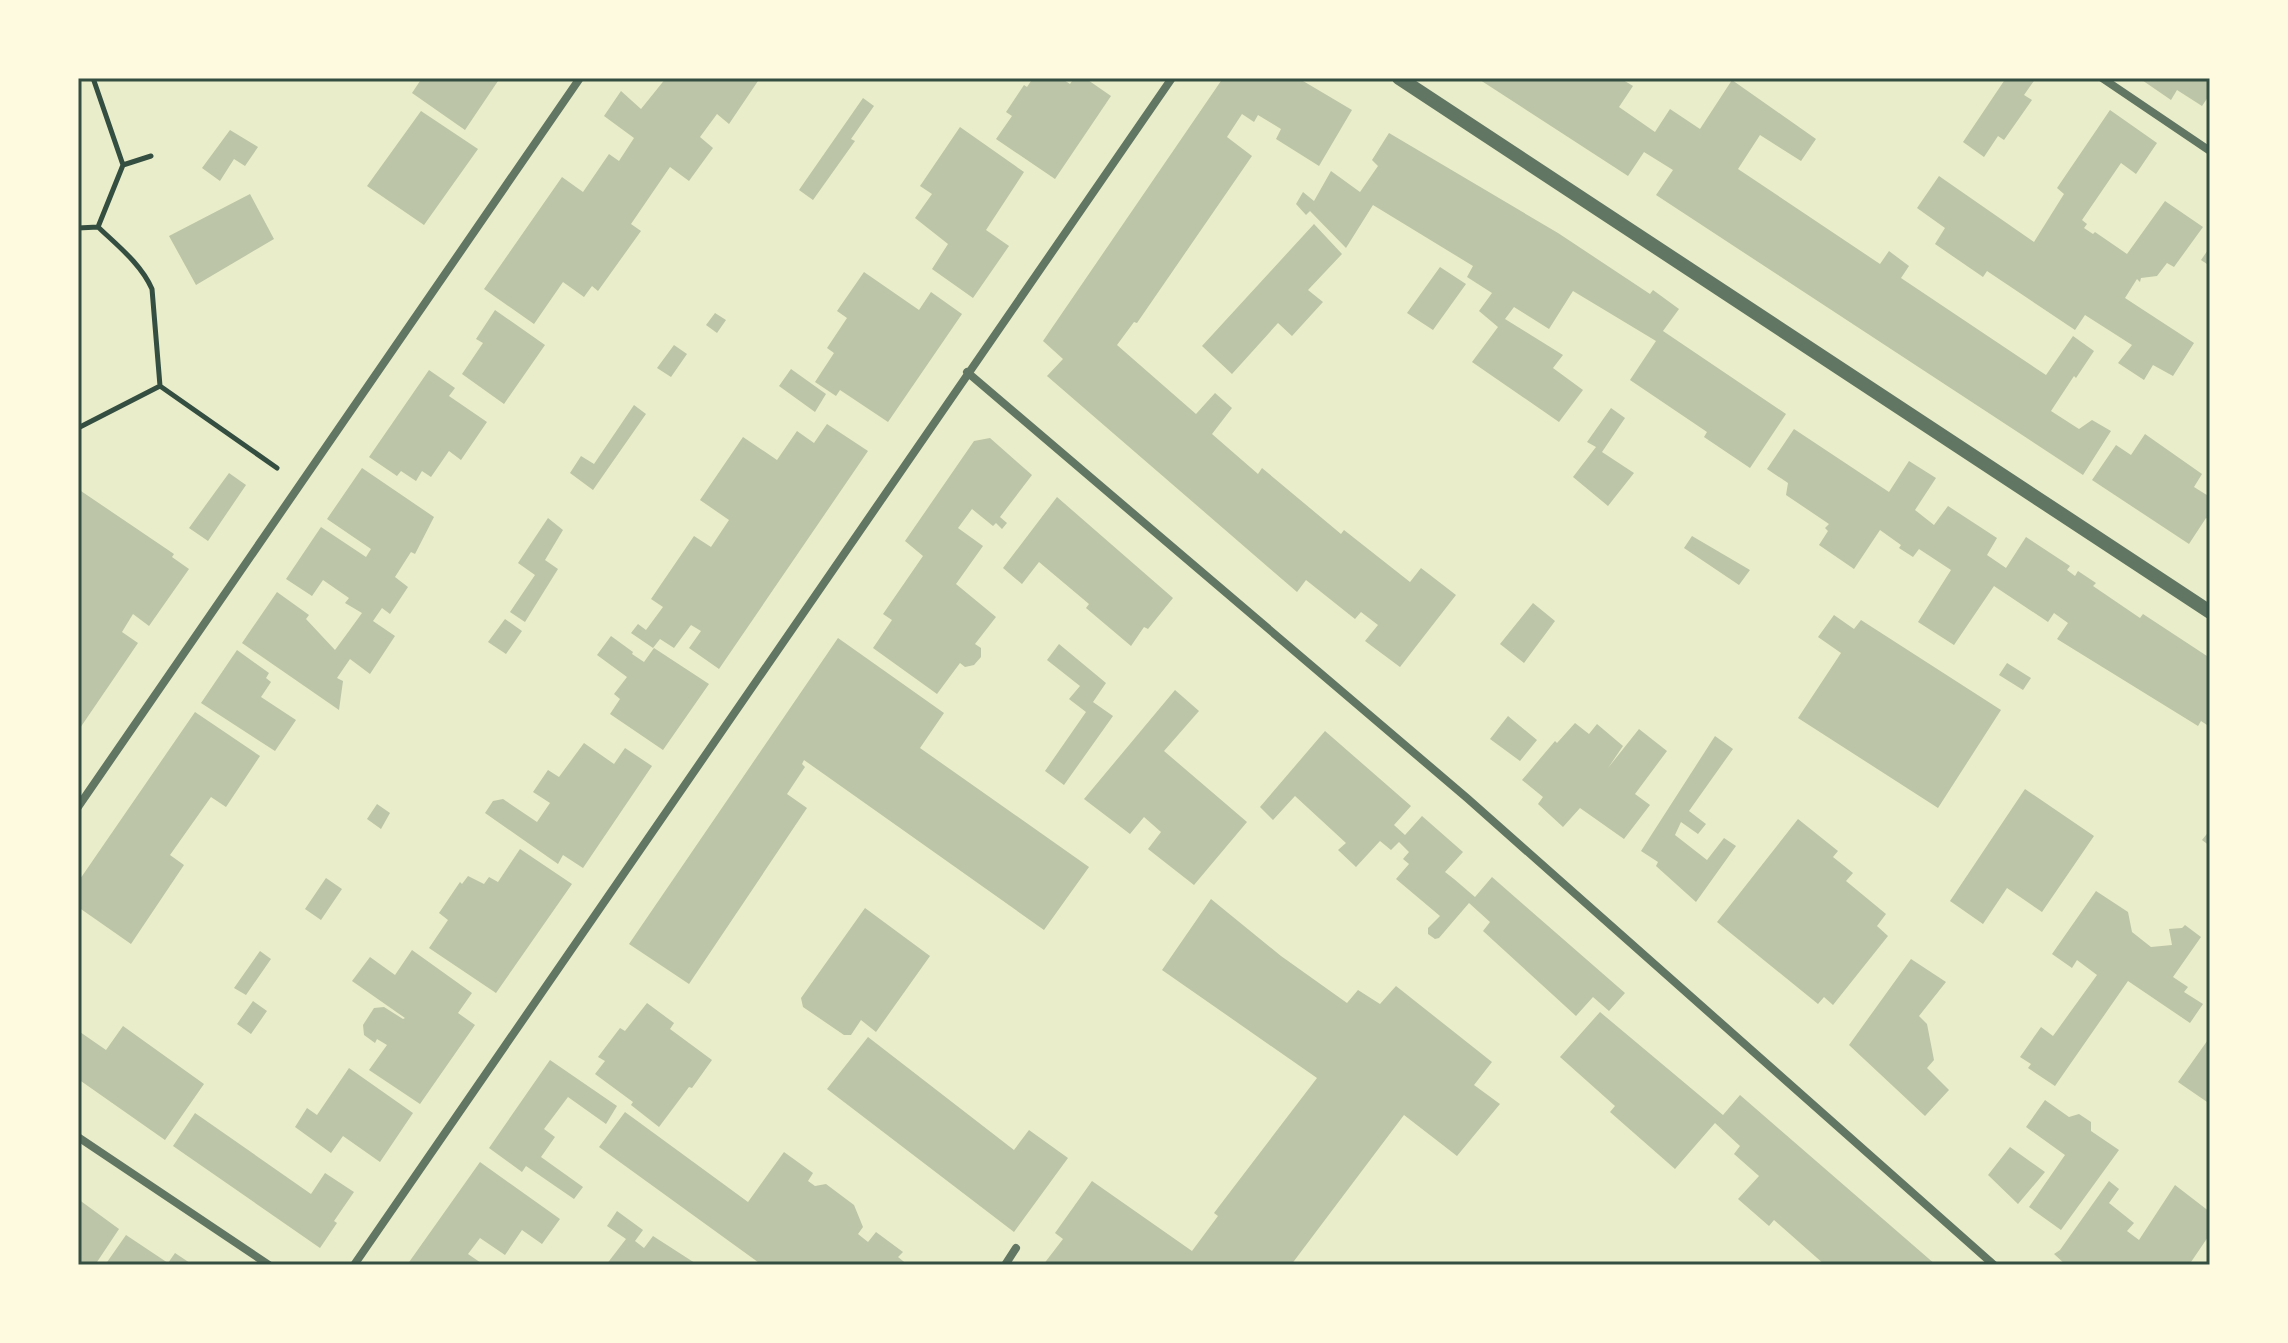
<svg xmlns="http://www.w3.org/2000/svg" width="2288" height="1343" viewBox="0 0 2288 1343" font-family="Lato,sans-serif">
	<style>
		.building { fill: #bcc5a7 }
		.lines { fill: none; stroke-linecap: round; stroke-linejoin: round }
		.path { stroke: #344e41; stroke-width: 5 }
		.minor { stroke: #617663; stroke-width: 8 }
		.tertiary { stroke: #617663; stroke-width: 14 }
		.neatline { fill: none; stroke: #344e41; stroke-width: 3 }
	</style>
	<rect width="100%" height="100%" fill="#e9edc9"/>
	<path class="building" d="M422 78H500L465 130 412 93Z
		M666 78H760L729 124 717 114 700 137 713 148 689 181 670 167 631 224 641 231 598 291 592 286 584 297 563 282 534 324 484 289 562 177 583 192 609 154 619 161 634 138 604 116 621 91 641 109Z
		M1033 78H1061L1070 84 1074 78H1085L1111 96 1055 179 996 139 1012 116 1006 112 1024 85 1027 87Z
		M1223 78H1298L1352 110 1319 166 1276 139 1281 129 1258 115 1254 122 1242 114 1227 137 1252 156 1137 323 1134 322 1117 345 1196 414 1215 393 1232 408 1212 434 1258 474 1262 468 1341 534 1344 530 1410 582 1421 568 1456 595 1400 667 1365 641 1378 625 1361 612 1355 619 1306 580 1297 592 1047 376 1063 359 1043 341Z
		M1477 78H1620L1633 86 1619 107 1655 132 1670 109 1700 129 1732 80 1816 139 1801 161 1760 135 1738 169 1880 264 1889 251 1909 266 1901 278 2046 375 2073 336 2094 351 2076 378 2074 376 2051 411 2079 429 2092 420 2111 431 2083 475 1656 195 1673 170 1644 152 1628 176Z
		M2006 78H2036L2024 95 2032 100 2004 140 1998 136 1984 157 1963 142Z
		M2139 78H2210V94L2202 106 2177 90 2171 100Z
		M863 98 874 106 851 139 855 141 813 200 799 190Z
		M2110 110 2157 143 2136 174 2121 163 2082 220 2087 224 2084 228 2093 234 2095 232 2127 254 2165 201 2203 227 2174 267 2167 263 2157 276 2141 278 2140 282 2137 279 2125 298 2194 343 2173 376 2153 365 2144 380 2118 363 2132 345 2085 315 2075 330 1987 271 1983 277 1935 244 1945 228 1917 208 1939 176 2034 242 2064 194 2057 188Z
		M421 111 478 149 424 225 367 186Z
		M960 127 1024 172 986 230 1009 246 973 298 932 269 948 244 915 218 932 194 920 186Z
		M230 130 258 147 245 166 234 159 220 181 202 168Z
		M1389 133 1558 233 1650 294 1653 290 1679 309 1663 331 1786 414 1750 468 1704 437 1707 432 1630 380 1656 341 1573 291 1549 329 1514 307 1505 319 1563 355 1553 368 1583 390 1559 422 1472 362 1498 327 1479 311 1492 293 1467 277 1473 266 1373 205 1346 248 1310 211 1306 215 1296 204 1303 192 1314 201 1331 171 1360 192 1378 166 1372 160Z
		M250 194 274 239 196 285 169 236Z
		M1314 224 1342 254 1308 290 1323 302 1292 336 1278 323 1232 374 1202 346Z
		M2210 247V266L2201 260Z
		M1440 267 1466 284 1433 330 1407 313Z
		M864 272 919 310 931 292 962 314 888 422 840 390 836 396 815 382 834 353 827 348 847 318 837 311Z
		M495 310 545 345 504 404 462 374 483 343 476 339Z
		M715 313 726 320 717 333 706 325Z
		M674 345 687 354 671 377 657 368Z
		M791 369 826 394 815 412 779 386Z
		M429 370 455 388 449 396 487 422 461 460 449 451 431 477 422 471 416 481 401 471 397 476 369 457Z
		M634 405 646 414 593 490 570 473 581 456 594 464Z
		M1611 408 1625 418 1602 452 1634 473 1608 506 1573 477 1596 447 1587 442Z
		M827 424 868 451 719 669 689 648 701 631 691 625 674 648 660 639 653 648 631 633 638 624 646 630 663 607 651 599 694 536 711 547 729 520 700 500 743 437 777 460 797 431 814 443Z
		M1794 429 1889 492 1909 461 1936 478 1915 510 1934 525 1948 506 1997 538 1987 555 2006 568 2026 537 2070 566 2067 570 2075 576 2078 571 2096 583 2093 586 2140 618 2143 614 2210 658V727L2201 721 2198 726 2057 639 2068 623 2054 613 2048 622 1994 586 1954 645 1918 622 1951 570 1919 549 1913 557 1899 548 1901 545 1880 530 1854 569 1819 545 1828 531 1825 528 1829 524 1786 495 1788 483 1767 469Z
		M2145 434 2202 474 2194 487 2210 497V520L2206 518 2189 544 2092 480 2116 445 2131 455Z
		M990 438 1032 475 1000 517 1007 523 1002 529 996 523 993 526 972 509 958 528 983 546 956 584 996 617 975 644 981 648V657L974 665 965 667 960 663 937 694 873 648 892 620 883 614 923 556 905 541 974 441Z
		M362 468 434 517 415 554 411 552 395 577 408 587 390 614 382 608 373 621 395 636 370 674 350 659 337 678 343 681 339 710 242 643 277 592 309 615 306 619 335 650 349 631 362 613 345 603 349 598 323 580 312 596 286 579 321 527 366 557 371 549 327 519Z
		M229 473 246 485 208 541 189 528Z
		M78 489 174 554 172 557 189 569 149 626 133 614 122 632 138 643 78 731Z
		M1057 497 1173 598 1148 629 1144 627 1131 646 1086 608 1089 604 1039 562 1022 584 1003 568Z
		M548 518 563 530 545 560 558 569 525 622 510 612 535 575 518 563Z
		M1692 536 1750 570 1739 585 1684 548Z
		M1533 603 1555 621 1524 663 1500 644Z
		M1834 615 1854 629 1861 620 2001 710 1938 808 1798 718 1841 653 1818 637Z
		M505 619 522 631 506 654 488 642Z
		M611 636 633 652 632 654 644 662 654 648 709 684 663 750 610 714 620 699 614 694 627 677 597 655Z
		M838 638 944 713 920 748 1089 867 1044 930 804 760 802 764 805 767 787 794 807 808 689 984 629 944Z
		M1059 644 1106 683 1093 702 1113 716 1064 785 1045 771 1086 712 1069 699 1080 686 1047 660Z
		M237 650 269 673 266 678 271 682 261 697 296 720 275 751 201 703Z
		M2007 663 2031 678 2023 690 1999 675Z
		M1175 690 1199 711 1164 751 1247 822 1194 885 1148 849 1161 832 1144 817 1130 834 1084 799Z
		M195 712 260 756 226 807 211 797 170 855 184 865 131 944 78 907V882Z
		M1508 716 1537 740 1520 761 1490 739Z
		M1575 723 1589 734 1597 724 1623 746 1608 768 1639 729 1667 751 1635 794 1650 805 1624 839 1580 808 1563 827 1538 804 1543 797 1522 780 1555 741 1557 743Z
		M1325 731 1411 806 1394 825 1405 835 1422 816 1463 852 1445 872 1454 879 1475 897 1492 877 1625 993 1609 1011 1593 997 1576 1016 1483 931 1490 922 1469 903 1439 938 1435 939 1428 934V928L1440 916 1396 879 1409 864 1403 859 1409 852 1399 842 1391 850 1380 841 1356 867 1338 850 1346 843 1295 796 1273 820 1260 807Z
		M1715 736 1733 749 1689 811 1706 824 1698 834 1681 822 1675 835 1707 860 1724 838 1736 846 1696 902 1656 866 1658 862 1641 851Z
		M584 743 614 764 625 748 652 766 583 868 563 855 558 864 485 813 493 801 503 799 537 822 550 803 533 792 548 770 559 777Z
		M2025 789 2094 836 2042 912 2007 888 1983 924 1950 901Z
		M377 804 390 813 381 829 367 819Z
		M1798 819 1838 851 1833 857 1853 873 1846 881 1886 914 1877 926 1888 936 1833 1005 1824 997 1818 1004 1717 922Z
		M2210 830V846L2202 840Z
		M520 849 572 884 496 993 429 948 448 920 439 913 460 882 462 884 468 876 484 884 489 877 498 882Z
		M326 878 342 889 321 920 305 909Z
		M2096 891 2128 912 2132 932 2151 947 2172 945 2169 929 2182 928 2185 925 2201 937 2173 977 2188 987 2184 992 2203 1004 2190 1023 2128 981 2055 1086 2028 1068 2031 1064 2020 1057 2041 1027 2053 1036 2097 975 2077 960 2072 968 2052 954Z
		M1211 899 1281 956 1347 1003 1358 990 1380 1004 1396 986 1492 1062 1474 1085 1500 1104 1457 1156 1404 1115 1291 1265H1043L1063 1239 1055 1233 1092 1181 1192 1251 1218 1216 1214 1213 1317 1078 1162 970Z
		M865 908 930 956 876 1032 861 1020 851 1035H844L803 1007 801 998Z
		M412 950 472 993 458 1013 475 1025 420 1104 369 1070 387 1045 377 1039 375 1043 364 1035 363 1025 374 1008 384 1007 403 1019 405 1018 352 981 370 957 395 975Z
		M260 951 271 959 246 995 234 988Z
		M1911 959 1946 982 1919 1016 1927 1024 1934 1060 1927 1068 1949 1090 1925 1116 1849 1045Z
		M253 1001 267 1011 251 1034 237 1024Z
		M647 1003 674 1023 670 1029 712 1060 692 1088 689 1087 659 1127 631 1105 633 1102 595 1074 605 1061 598 1057 620 1028 625 1031Z
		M1600 1012 1723 1115 1740 1095 1936 1265H1825L1774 1220 1769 1226 1738 1199 1759 1176 1734 1154 1740 1146 1715 1123 1675 1169 1610 1112 1615 1106 1560 1057Z
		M123 1026 204 1084 165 1140 78 1079V1035L80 1032 106 1050Z
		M868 1037 1014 1150 1029 1130 1068 1158 1014 1232 827 1089Z
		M2210 1037V1104L2178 1082Z
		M550 1060 617 1106 606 1124 568 1097 544 1129 555 1137 541 1157 583 1187 574 1199 526 1166 522 1172 489 1148Z
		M349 1068 413 1113 380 1162 343 1136 331 1153 295 1127 307 1108 317 1115Z
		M2045 1100 2069 1117 2079 1114 2091 1122V1131L2119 1150 2061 1230 2029 1207 2065 1155 2026 1127Z
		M625 1112 748 1202 784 1152 813 1173 808 1181 815 1186 826 1184 854 1205 863 1227 858 1234 868 1242 876 1232 903 1252 898 1257 908 1265H762L599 1147Z
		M195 1113 311 1194 325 1173 354 1192 334 1221 337 1223 320 1248 173 1146Z
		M2010 1147 2045 1172 2018 1204 1988 1175Z
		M480 1162 560 1219 542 1244 522 1230 505 1255 480 1238 468 1254 484 1265H407Z
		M2109 1181 2119 1189 2109 1203 2134 1223 2127 1231 2139 1240 2175 1185 2210 1212V1234L2189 1265H2066L2054 1254 2060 1250Z
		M78 1199 119 1229 95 1265 78 1263Z
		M617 1211 643 1230 635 1241 644 1248 653 1236 698 1265H606L626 1239 607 1226Z
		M126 1235 168 1263 175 1253 193 1265H105Z"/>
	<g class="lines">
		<path class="path" d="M93 78 123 165 98 227
			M123 165 151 156
			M78 228 98 227C118 246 141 264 152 289L160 386
			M160 386 277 468
			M78 428 160 386"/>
		<path class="minor" d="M2102 78 2210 151
			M967 372 1467 798 1994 1265
			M78 807 580 78
			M78 1137 269 1265
			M354 1265 1172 78
			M1005 1265 1016 1248"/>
		<path class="tertiary" d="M1399 78 2210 612"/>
	</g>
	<rect width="2288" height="1343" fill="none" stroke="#fefae0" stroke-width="160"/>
	<rect x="80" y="80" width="2128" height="1183" class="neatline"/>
</svg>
